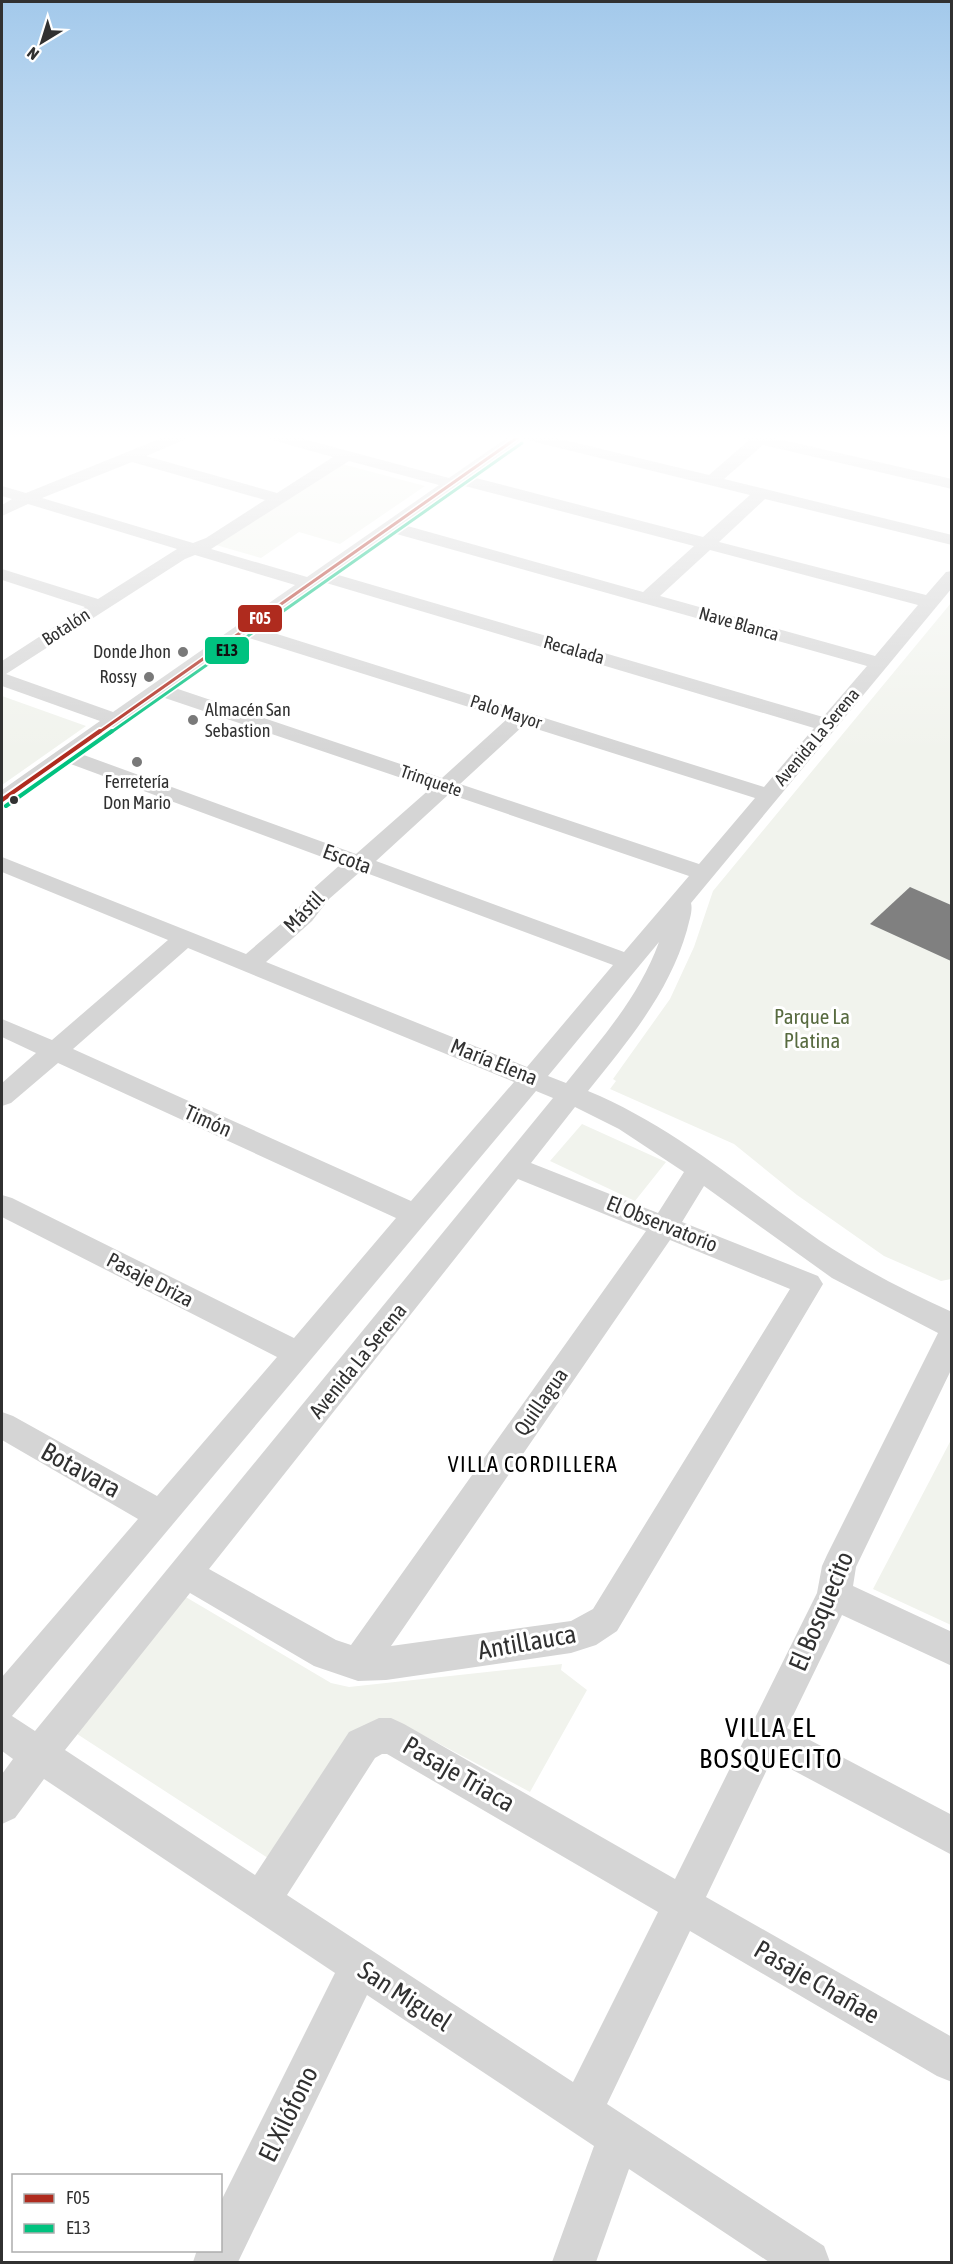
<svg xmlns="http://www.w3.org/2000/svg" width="953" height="2264" viewBox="0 0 953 2264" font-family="'Asap Condensed',sans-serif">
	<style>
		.green { fill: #f1f3ed }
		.building { fill: #808080 }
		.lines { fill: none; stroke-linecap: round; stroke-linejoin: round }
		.minor { fill: #d5d5d5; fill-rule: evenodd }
		.bus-1-far1-casing { stroke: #fff; stroke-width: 6 }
		.bus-1-casing { stroke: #fff; stroke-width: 8 }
		.bus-2-far1-casing { stroke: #fff; stroke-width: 6 }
		.bus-2-casing { stroke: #fff; stroke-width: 8 }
		.bus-1-far1 { stroke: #af2b1e; stroke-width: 3 }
		.bus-1 { stroke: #af2b1e; stroke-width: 4 }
		.bus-2-far1 { stroke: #00c27f; stroke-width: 3 }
		.bus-2 { stroke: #00c27f; stroke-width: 4 }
		.poi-dot { fill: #797979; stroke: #fff; stroke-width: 2 }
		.bus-dot { fill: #313131; stroke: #fff; stroke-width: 2 }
		.labels { text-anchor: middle; stroke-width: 6; stroke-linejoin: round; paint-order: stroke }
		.far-street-label { font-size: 18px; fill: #313131; stroke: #fff }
		.far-poi-label { font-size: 18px; fill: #313131; stroke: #fff; text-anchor: end }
		.street-label { font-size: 21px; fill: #313131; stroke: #fff }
		.park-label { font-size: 21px; fill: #586b40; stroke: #fff }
		.neighbourhood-label { font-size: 22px; letter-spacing: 1.5px; fill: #000; stroke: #fff }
		.near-street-label { font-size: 26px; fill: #313131; stroke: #fff }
		.near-neighbourhood-label { font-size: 27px; letter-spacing: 1.5px; fill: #000; stroke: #fff }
		.line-badge { stroke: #fff; stroke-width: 2 }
		.badge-label { font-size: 16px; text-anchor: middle; font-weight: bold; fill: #fff }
		.pale-badge-label { font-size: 16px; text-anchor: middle; font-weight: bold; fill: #111 }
	</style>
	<rect width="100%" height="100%" fill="#fff"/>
	<path class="green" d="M342 464 425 486 340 544 299 532 261 558 216 545Z
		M951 603V1279L941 1281 884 1256 797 1195 734 1144 610 1089 616 1081 613 1079 670 999 694 947 713 891Z
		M2 696 86 726 2 785Z
		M582 1124 666 1162 635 1201 550 1161Z
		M951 1440V1625L873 1589Z
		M184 1596 331 1683 349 1687 562 1664 561 1670 587 1690 530 1792 404 1725 271 1860 74 1732Z"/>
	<path class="building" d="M910 887 951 905V961L870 924Z"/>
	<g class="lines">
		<path class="minor" d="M164 437H186L184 440 146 456 277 493 333 457 272 440 270 437H296L449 478 508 437H552L709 475 748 441 742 437H770L952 479V489L763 445 724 479 952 535V545L765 499 719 542 926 595 946 572 952 571V588L691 903C693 911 689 921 687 930 669 993 628 1041 588 1091 673 1126 744 1188 819 1240 861 1268 905 1291 952 1312V1368L856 1567 853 1586 952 1632V1666L842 1615 787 1728 952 1815V1855L772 1759 706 1897 952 2037V2082L937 2076 690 1931 607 2104 824 2246 830 2262H769L629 2169 596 2262H552L594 2146 367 1995 238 2262H193L197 2250H220V2203L335 1973 44 1779 15 1818 2 1824V1774L13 1759 2 1751V1677L138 1519 2 1440V1412L13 1416 157 1496 277 1357 2 1217V1195L12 1198 294 1338 396 1218 58 1063 11 1103 2 1106V1083L36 1053 2 1037V1019L52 1040 168 940 2 872V857L246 954 296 911 313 889 341 864 68 763 10 805 2 806V790L100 721 2 686V661L85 607 2 580V569L98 599 177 549 28 504 2 516V505L12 499 2 496V486L26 493ZM526 438 527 440 750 495 703 537 472 477ZM349 461 439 485 307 577 211 549ZM132 462 265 500 206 538 193 543 42 498ZM461 485 694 546 643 592 404 525ZM393 533 867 666 823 717 335 574ZM710 550 918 605 875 656 660 596ZM195 555 295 585 113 712 6 674 185 559ZM323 582 814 728 764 787 258 628ZM246 637 507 719 442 778 175 688ZM162 697 431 788 356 854 81 754ZM524 725 755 798 699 864 460 784ZM449 794 689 876 624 952 376 861ZM361 871 613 965 527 1067 266 962 312 921 329 899ZM659 942C639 997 602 1038 566 1083L548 1076ZM188 948 514 1082 411 1201 73 1049ZM536 1091 553 1098 35 1731 12 1716ZM575 1107 619 1129 684 1172 658 1213 531 1163ZM518 1179 646 1231 351 1645 336 1640 209 1569ZM704 1186 832 1278 938 1333 827 1555 822 1566 817 1593 675 1879 404 1724 391 1718H379L349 1732 255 1875 65 1750 190 1593 314 1666 358 1681 386 1680 571 1653 596 1645 617 1631 823 1284 818 1276 682 1222ZM670 1240 790 1289 593 1609 571 1621 391 1646ZM382 1754H387L658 1912 573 2082 287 1895 375 1758Z"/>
		<defs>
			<path id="bus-1-far1" d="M98 733 518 437"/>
			<path id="bus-1" d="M2 800 100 731"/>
			<path id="bus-2-far1" d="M110 733 522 443"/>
			<path id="bus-2" d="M6 806 112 731"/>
		</defs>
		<use href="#bus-1-far1" class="bus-1-far1-casing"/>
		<use href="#bus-1" class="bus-1-casing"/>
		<use href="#bus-2-far1" class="bus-2-far1-casing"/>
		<use href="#bus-2" class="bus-2-casing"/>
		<use href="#bus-1-far1" class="bus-1-far1"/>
		<use href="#bus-1" class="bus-1"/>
		<use href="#bus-2-far1" class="bus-2-far1"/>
		<use href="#bus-2" class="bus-2"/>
	</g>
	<linearGradient id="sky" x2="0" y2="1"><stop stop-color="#a3c9eb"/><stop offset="0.58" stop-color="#fff"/><stop offset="1" stop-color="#fff" stop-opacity="0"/></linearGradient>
	<rect width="953" height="754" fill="url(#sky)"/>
	<g class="poi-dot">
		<circle cx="183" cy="652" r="6"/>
		<circle cx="149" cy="677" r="6"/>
		<circle cx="193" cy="720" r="6"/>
		<circle cx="137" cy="762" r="6"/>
	</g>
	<circle class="bus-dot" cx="14" cy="800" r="5"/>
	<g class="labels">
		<g class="far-street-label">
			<text transform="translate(739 624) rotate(16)" y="6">Nave Blanca</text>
			<text transform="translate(66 627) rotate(-33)" y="6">Botalón</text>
			<text transform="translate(574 650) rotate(16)" y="6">Recalada</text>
			<text transform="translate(506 712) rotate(18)" y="6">Palo Mayor</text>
			<text transform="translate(817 737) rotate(-50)" y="6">Avenida La Serena</text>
			<text transform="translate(431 781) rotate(19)" y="6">Trinquete</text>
		</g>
		<g class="far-poi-label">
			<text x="171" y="658">Donde Jhon</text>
			<text x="137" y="683">Rossy</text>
			<text x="205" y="716" text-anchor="start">Almacén San<tspan x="205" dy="21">Sebastion</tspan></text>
			<text x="137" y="788" text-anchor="middle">Ferretería<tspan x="137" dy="21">Don Mario</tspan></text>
		</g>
		<g class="street-label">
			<text transform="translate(347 859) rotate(20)" y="7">Escota</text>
			<text transform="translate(304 912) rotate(-46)" y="7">Mástil</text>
			<text transform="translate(494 1062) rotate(22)" y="7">María Elena</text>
			<text transform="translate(208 1121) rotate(24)" y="7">Timón</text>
			<text transform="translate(662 1224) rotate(22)" y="7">El Observatorio</text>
			<text transform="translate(150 1280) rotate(27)" y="7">Pasaje Driza</text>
			<text transform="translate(358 1361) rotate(-51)" y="7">Avenida La Serena</text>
			<text transform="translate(541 1402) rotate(-55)" y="7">Quillagua</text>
		</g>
		<g class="park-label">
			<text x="812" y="1024">Parque La<tspan x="812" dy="24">Platina</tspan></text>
		</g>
		<g class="neighbourhood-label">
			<text x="533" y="1472">VILLA CORDILLERA</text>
		</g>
		<g class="near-street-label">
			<text transform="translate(81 1470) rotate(29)" y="9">Botavara</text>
			<text transform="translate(821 1611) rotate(-67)" y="9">El Bosquecito</text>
			<text transform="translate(527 1642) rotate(-10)" y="9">Antillauca</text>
			<text transform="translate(459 1774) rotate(30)" y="9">Pasaje Triaca</text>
			<text transform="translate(817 1982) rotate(30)" y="9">Pasaje Chañae</text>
			<text transform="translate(405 1996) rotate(33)" y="9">San Miguel</text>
			<text transform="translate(288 2114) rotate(-64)" y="9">El Xilófono</text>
		</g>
		<g class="near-neighbourhood-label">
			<text x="771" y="1737">VILLA EL<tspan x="771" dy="31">BOSQUECITO</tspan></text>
		</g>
	</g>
	<g class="line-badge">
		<rect x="237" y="604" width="46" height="29" rx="6" fill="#af2b1e"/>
		<rect x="204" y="636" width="46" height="29" rx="6" fill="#00c27f"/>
	</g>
	<g class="badge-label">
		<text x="260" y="624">F05</text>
	</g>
	<g class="pale-badge-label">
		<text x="227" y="656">E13</text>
	</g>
	<rect width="953" height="2264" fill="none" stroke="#313131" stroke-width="6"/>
	<rect x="12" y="2174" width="210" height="78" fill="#ffffff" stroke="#adadad" stroke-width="1.5"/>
	<rect x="24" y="2194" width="30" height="9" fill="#af2b1e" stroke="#adadad" stroke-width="1.5"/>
	<text x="66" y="2204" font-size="18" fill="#313131">F05</text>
	<rect x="24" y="2224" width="30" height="9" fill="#00c27f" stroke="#adadad" stroke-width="1.5"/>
	<text x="66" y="2234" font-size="18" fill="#313131">E13</text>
	<g transform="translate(42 42) rotate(218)" stroke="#ffffff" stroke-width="4.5" paint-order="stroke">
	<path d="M0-4.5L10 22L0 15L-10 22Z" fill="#313131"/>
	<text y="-9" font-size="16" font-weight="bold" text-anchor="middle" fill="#313131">N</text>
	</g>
</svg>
